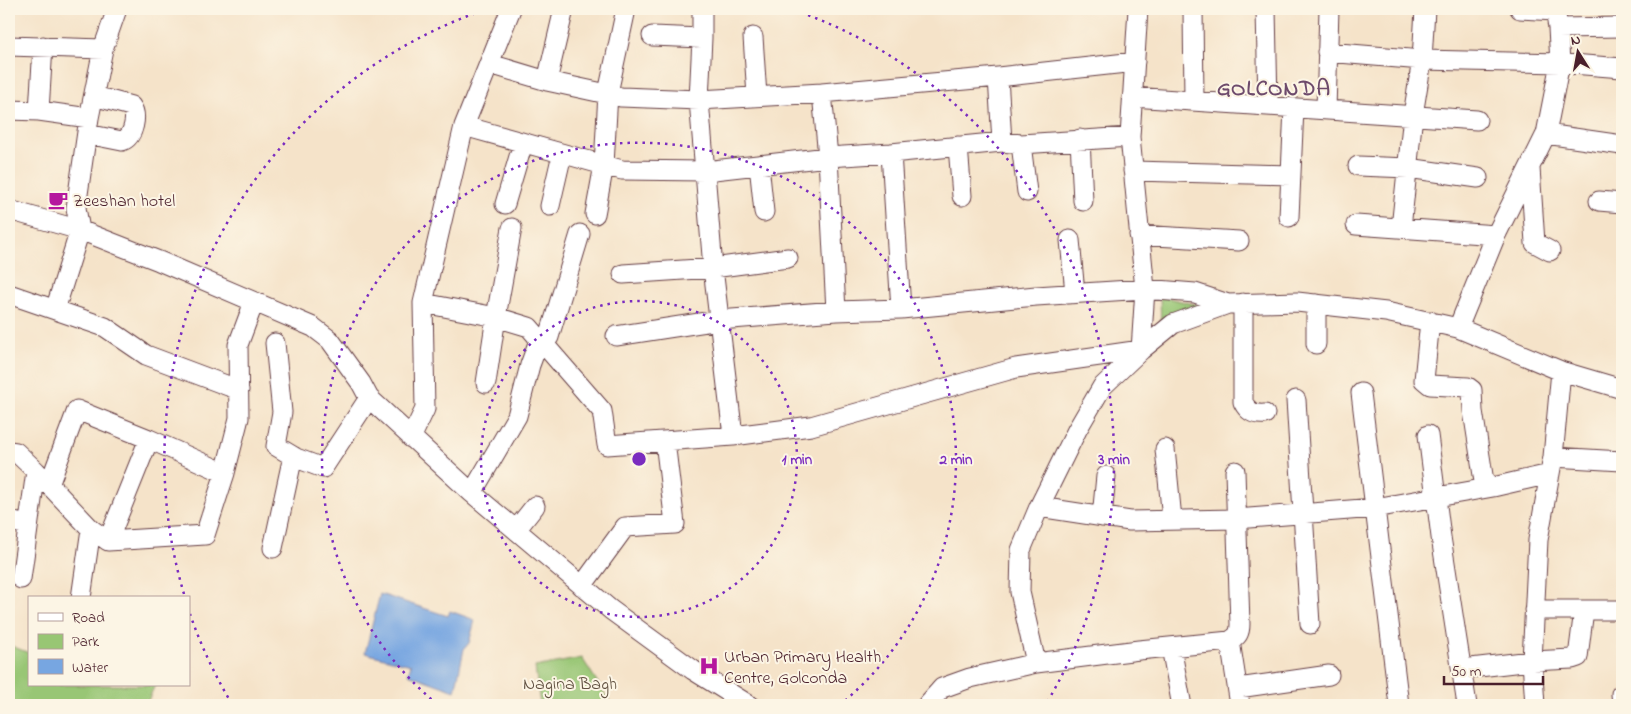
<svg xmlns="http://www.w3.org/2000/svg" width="1631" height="714" viewBox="0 0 1631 714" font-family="'Indie Flower',sans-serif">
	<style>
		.green { fill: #98c674; stroke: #717250 }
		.water { fill: #77a6e1; stroke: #606286 }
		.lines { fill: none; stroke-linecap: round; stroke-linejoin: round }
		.minor-casing { stroke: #643c43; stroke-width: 21 }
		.minor { stroke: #fff; stroke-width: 19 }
		.ring { fill: none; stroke: #7b2cbf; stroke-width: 2.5; stroke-dasharray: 2.5 5 }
		.labels { text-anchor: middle; stroke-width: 4; stroke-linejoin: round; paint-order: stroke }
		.poi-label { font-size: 18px; fill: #4a1f2b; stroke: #fcf5e5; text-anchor: start }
		.park-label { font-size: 18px; fill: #615141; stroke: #fcf5e5 }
		.district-label { font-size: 22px; font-weight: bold; letter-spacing: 1px; fill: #6e4b6c; stroke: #fcf5e5 }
		.centre { fill: #7b2cbf; stroke: #fcf5e5; stroke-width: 2.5 }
		.ring-label { font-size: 15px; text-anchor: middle; font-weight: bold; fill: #7b2cbf; stroke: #fcf5e5; stroke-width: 4; stroke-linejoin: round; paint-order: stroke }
	</style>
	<rect width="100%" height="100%" fill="#fcf5e5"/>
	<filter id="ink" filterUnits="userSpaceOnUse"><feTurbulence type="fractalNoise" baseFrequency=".02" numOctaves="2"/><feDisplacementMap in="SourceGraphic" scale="10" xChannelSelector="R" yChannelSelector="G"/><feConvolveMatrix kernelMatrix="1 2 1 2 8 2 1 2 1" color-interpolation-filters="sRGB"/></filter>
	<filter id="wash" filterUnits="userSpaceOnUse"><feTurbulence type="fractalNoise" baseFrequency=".0096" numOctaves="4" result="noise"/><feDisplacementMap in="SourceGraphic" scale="20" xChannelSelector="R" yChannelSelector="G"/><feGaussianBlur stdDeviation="1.12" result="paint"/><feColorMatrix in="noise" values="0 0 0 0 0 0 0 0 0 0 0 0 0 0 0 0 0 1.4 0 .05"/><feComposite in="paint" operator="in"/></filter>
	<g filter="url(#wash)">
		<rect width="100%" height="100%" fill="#f5e3c9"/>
		<path class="green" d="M1160 296 1202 306 1161 328Z
			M9 645 29 653V685H155L146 705H9Z
			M582 658 612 705H540L535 667Z"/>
		<path class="water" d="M380 594 448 616 450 611 475 620 469 643 464 649 455 691 408 674 411 665 365 653Z"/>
	</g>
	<g filter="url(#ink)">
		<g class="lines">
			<defs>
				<path id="minor" d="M117 9 103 49 89 118 76 208 80 230 159 261 313 327 330 340 361 383 369 398 472 493 611 610 693 670 749 705
					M702 9V38L699 100 713 268 733 436
					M1193 9 1194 101
					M1266 9 1268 106
					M1520 9 1555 11
					M1558 28 1622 27
					M652 36 702 38
					M753 37 757 96
					M9 46 103 49
					M1327 52 1422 60 1560 63 1622 68
					M490 64 547 81 621 97 699 100 822 93 998 77 1135 62
					M998 77 1002 142
					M547 81 564 9
					M822 93 828 157 836 311
					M1132 97 1477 120
					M9 110 39 111 89 118
					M1326 110 1329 9
					M39 111 43 46
					M464 126 622 170 705 171 828 157 891 153 1002 142 1021 144 1130 137
					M87 134 122 141C134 137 138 115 131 106L94 96
					M1546 134 1622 145
					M1080 139 1083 201
					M1021 144 1027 192
					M958 146 962 196
					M891 153 901 309
					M759 165 764 212
					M1358 166 1408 168 1478 178
					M1530 168 1535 243 1550 251
					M1133 171 1291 175
					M1599 201 1622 203
					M505 204 523 143
					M550 206 562 154
					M9 210 80 230 55 310
					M595 214 604 165 608 93 626 9
					M1289 217 1294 108
					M1356 225 1496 235
					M1401 228 1413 115 1422 60 1425 9
					M1139 235 1239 241
					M1070 240 1075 293
					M623 274 713 268 788 258
					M9 294 105 327 146 355 239 390
					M423 303 496 317 529 327 602 411 607 445 733 436 811 426 1016 368 1141 350 1145 289 1130 137 1138 9
					M1243 303V402C1248 412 1254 415 1265 414
					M1316 304V344
					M1430 321 1424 380 1430 385 1468 387 1472 390 1473 411 1485 488
					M1458 328 1496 235 1546 134 1560 63 1558 28 1555 9
					M616 336 719 320 836 311 901 309 1036 296 1145 289 1195 293 1228 304
					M275 343 282 412 276 446 296 458 323 468 369 398
					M544 343 549 337 580 234
					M486 383 496 317 512 228
					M1361 393 1399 705
					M1296 400 1310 624
					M1428 435 1441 537 1467 705
					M411 438 425 409 423 303 464 126 511 9
					M1165 449 1172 519
					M9 451 16 452 36 471 91 529 108 541 205 535 225 473 239 418 238 345 254 302
					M1553 457 1622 461
					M49 485 77 410 149 439 225 473
					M472 493 517 416 530 365 540 338
					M1039 507 1130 521 1236 519 1375 508 1493 487 1550 474
					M1102 517 1106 476
					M9 521 28 525
					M516 530 535 506
					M108 541 149 439
					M273 548 293 456
					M21 579 36 471
					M582 586 625 527 675 524 665 441
					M81 598 91 529
					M1534 610H1622
					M1230 641 1240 705
					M1171 647 1181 701
					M1036 663 1020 592 1021 550 1039 507 1077 430 1102 387 1141 350 1173 324 1228 304 1297 302 1386 312 1458 328 1561 371 1622 389
					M1462 669 1532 661 1572 659 1578 657 1584 610
					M1238 688 1329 675
					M1621 694 1622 703
					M927 705 942 688 970 678 1036 663 1139 650 1230 641C1238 636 1240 633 1240 624L1235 471
					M1535 705 1532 661 1538 540 1553 457 1561 371"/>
			</defs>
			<use href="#minor" class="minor-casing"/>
			<use href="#minor" class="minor"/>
		</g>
	</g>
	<g class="ring">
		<circle cx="639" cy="459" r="158"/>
		<path d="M437 704A317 317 0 1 1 841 704"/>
		<path d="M232 704A475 475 0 0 1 190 614M184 594A475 475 0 0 1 484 10M794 10A475 475 0 0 1 1046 704"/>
	</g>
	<defs>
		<symbol id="cafe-bare" viewBox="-9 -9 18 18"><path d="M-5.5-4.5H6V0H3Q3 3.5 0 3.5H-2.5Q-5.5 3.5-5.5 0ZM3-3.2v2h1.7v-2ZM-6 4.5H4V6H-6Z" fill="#b5179e" stroke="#fcf5e5" stroke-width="2.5" paint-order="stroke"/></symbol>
		<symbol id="hospital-bare" viewBox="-9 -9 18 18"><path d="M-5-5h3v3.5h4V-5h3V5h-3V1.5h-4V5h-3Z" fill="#b5179e" stroke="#fcf5e5" stroke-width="2.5" paint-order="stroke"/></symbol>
	</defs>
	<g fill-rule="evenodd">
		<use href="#cafe-bare" x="44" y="186" width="28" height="28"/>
		<use href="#hospital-bare" x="695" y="652" width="28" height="28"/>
	</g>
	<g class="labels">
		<g class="poi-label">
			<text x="73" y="206">Zeeshan hotel</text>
			<text x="724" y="662">Urban Primary Health<tspan x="724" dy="21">Centre, Golconda</tspan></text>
		</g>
		<g class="park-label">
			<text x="570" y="689">Nagina Bagh</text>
		</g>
		<g class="district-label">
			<text x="1274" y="95">GOLCONDA</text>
		</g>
	</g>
	<circle cx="639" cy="459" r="8" class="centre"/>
	<g class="ring-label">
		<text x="797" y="464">1 min</text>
		<text x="956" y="464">2 min</text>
		<text x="1114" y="464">3 min</text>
	</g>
	<rect width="1631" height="714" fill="none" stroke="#fcf5e5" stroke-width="30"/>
	<rect x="28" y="596" width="162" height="90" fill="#fcf5e5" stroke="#b59f9b"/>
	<rect x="38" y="613" width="25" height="8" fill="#ffffff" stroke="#b59f9b"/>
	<text x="72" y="622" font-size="15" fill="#4a1f2b">Road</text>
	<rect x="38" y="634" width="25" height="15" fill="#98c674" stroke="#b59f9b"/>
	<text x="72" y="646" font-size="15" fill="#4a1f2b">Park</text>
	<rect x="38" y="659" width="25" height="15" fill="#77a6e1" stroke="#b59f9b"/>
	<text x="72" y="672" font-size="15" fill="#4a1f2b">Water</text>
	<g transform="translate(1578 52) rotate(349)" stroke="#fcf5e5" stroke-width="4" paint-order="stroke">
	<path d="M0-4L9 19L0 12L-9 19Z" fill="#4a1f2b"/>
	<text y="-8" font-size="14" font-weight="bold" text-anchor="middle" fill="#4a1f2b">N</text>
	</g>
	<path d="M1444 676v8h99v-8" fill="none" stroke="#4a1f2b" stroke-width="2.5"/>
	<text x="1451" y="676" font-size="15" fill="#4a1f2b" stroke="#fcf5e5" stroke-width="4" paint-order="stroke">50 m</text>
</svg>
